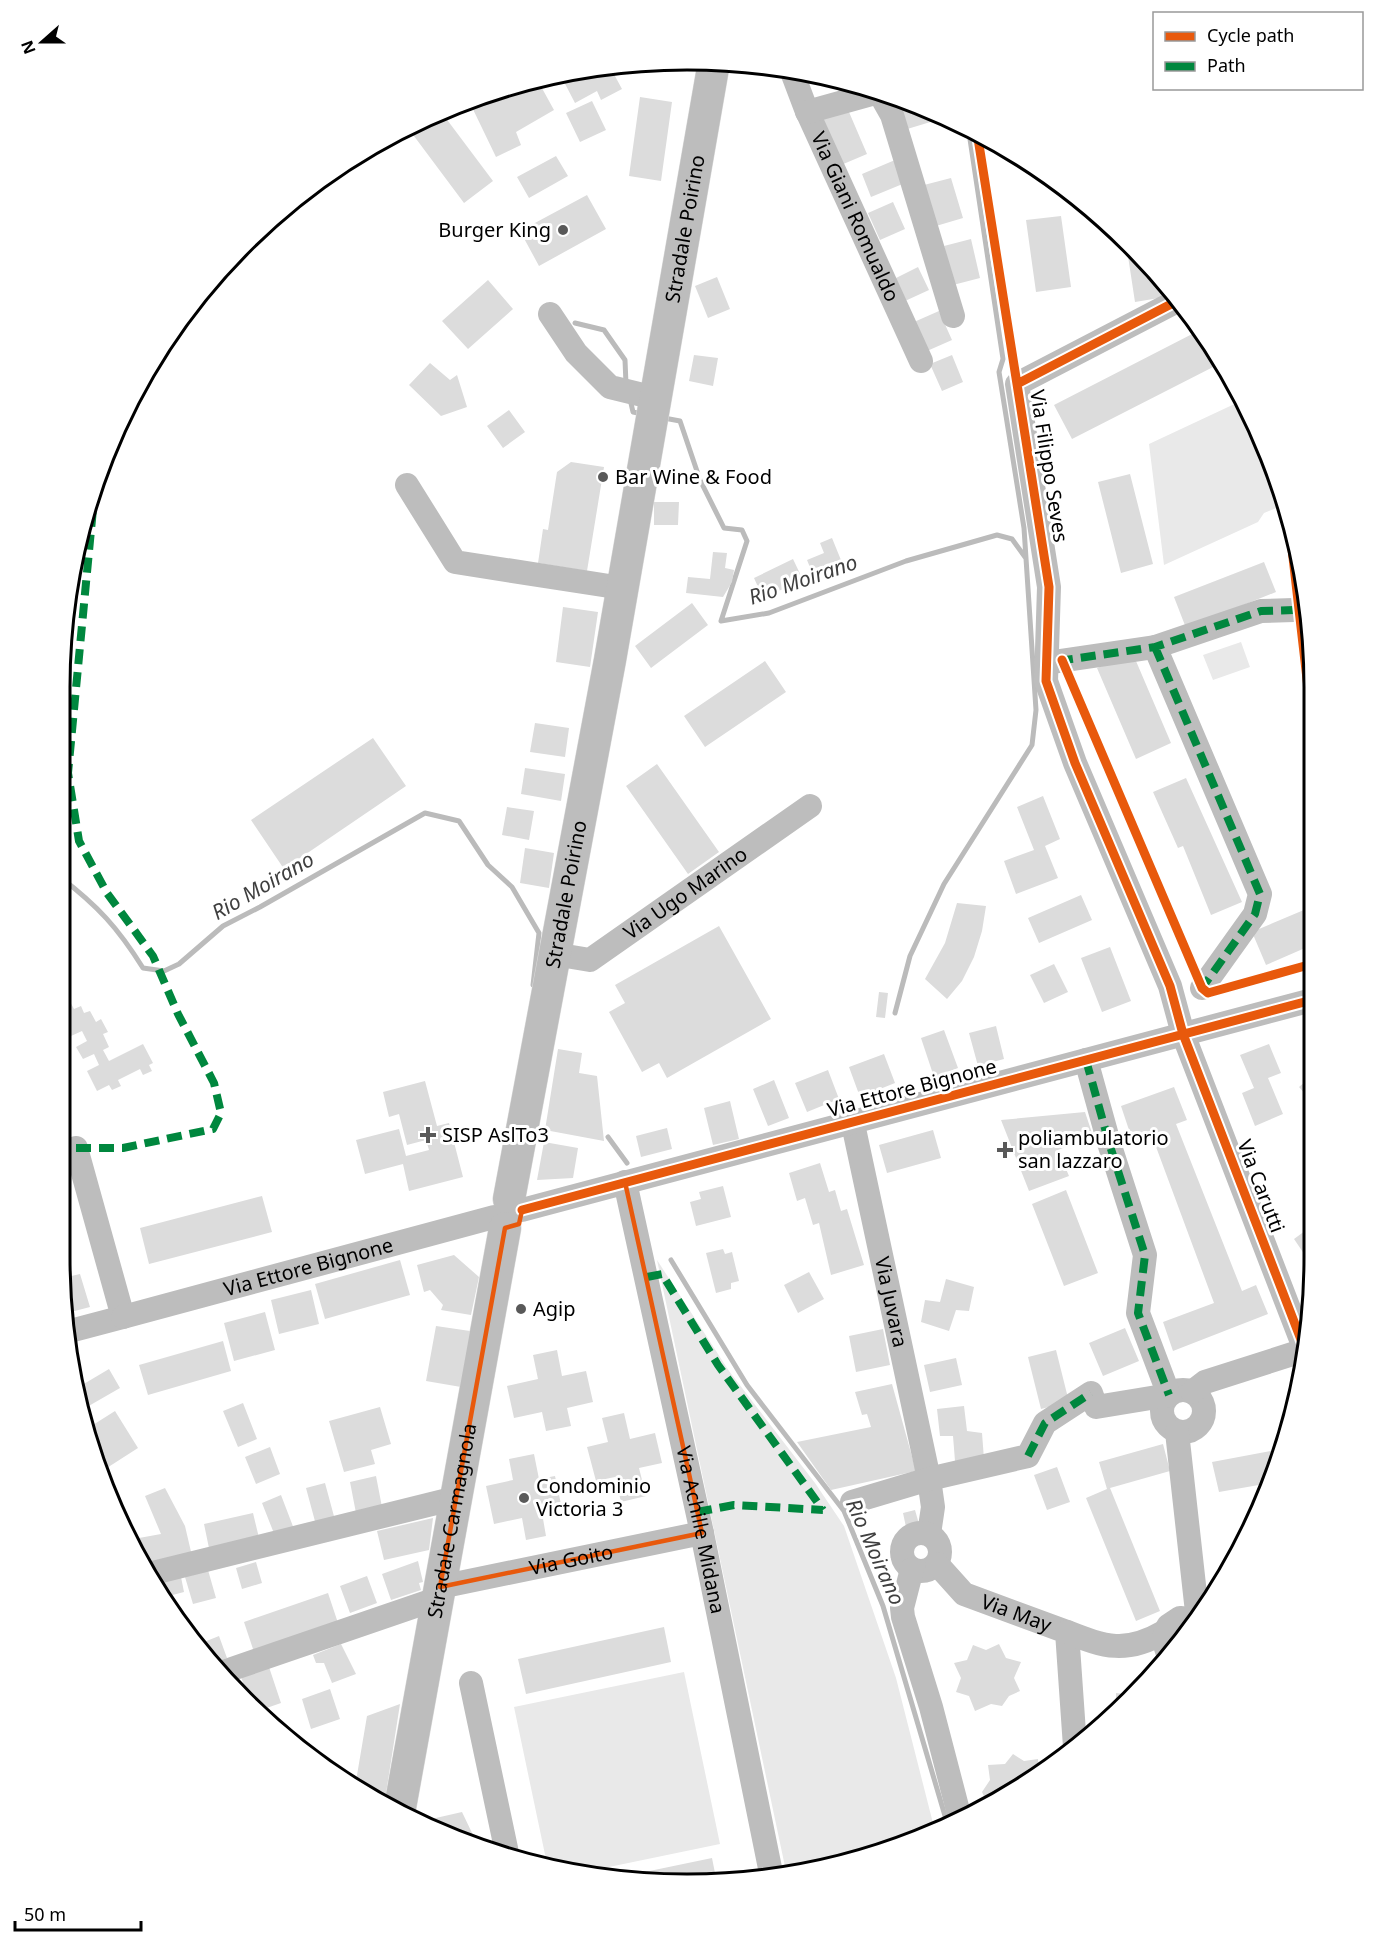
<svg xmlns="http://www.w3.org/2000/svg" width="1375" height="1945" viewBox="0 0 1375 1945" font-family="'Noto Sans',sans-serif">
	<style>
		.green { fill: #e9e9e9 }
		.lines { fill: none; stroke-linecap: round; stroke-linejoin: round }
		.stream { stroke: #bbb; stroke-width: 5 }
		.building { fill: #dcdcdc }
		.major-casing { stroke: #dbdbdb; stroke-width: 33 }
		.minor { stroke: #bdbdbd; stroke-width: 24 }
		.major { stroke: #bdbdbd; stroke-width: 32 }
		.quiet { stroke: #00873e; stroke-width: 8; stroke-dasharray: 15 8; stroke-linecap: butt }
		.cycleway-casing { stroke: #fff; stroke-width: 13 }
		.cycleway { stroke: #e8590c; stroke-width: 9 }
		.marked { fill: none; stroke: #e8590c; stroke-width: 4.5; stroke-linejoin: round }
		.poi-dot { fill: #595959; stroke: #fff; stroke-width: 2 }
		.labels { text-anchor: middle; stroke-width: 6; stroke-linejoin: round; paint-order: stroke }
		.street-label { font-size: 20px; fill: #000; stroke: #fff }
		.poi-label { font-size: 20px; fill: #000; stroke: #fff; text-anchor: start }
		.water-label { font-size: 21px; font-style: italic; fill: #3f3f3f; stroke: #fff }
		.rim { fill: none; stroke: #000; stroke-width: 3 }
	</style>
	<rect width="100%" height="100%" fill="#fff"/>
	<path class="green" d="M1243 400 1270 457 1279 507 1264 513 1258 522 1164 565 1149 444Z
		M1241 642 1250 667 1213 680 1203 655Z
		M657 1260 729 1371 815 1483 844 1526 896 1678 935 1831 810 1873 787 1876Z
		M684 1672 720 1844 580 1873 547 1864 514 1707Z"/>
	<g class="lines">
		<path class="stream" d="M575 323 604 330 625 360 626 384
			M630 399 633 412 643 414
			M664 418 680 421 700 480 724 528 742 530 747 541 721 621 769 613 906 561 997 535 1012 539 1025 557
			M60 877C98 906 118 928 143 968L164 971 179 964 223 926 260 907 425 813 459 821 488 865 512 887 539 933 533 985
			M895 1013 910 956 944 884 1032 745 1036 710 1024 528 999 372 1003 359 968 126
			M608 1137 627 1163
			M671 1260 747 1385 844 1511 883 1606 948 1826"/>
	</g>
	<path class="building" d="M609 65 622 89 601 100 597 91 575 103 561 76Z
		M839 80 850 81 869 88 844 96Z
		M538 81 554 110 516 132 521 145 496 157 469 101 485 93Z
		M640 97 672 102 661 181 629 176Z
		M592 101 606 130 580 142 566 113Z
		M903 101 935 113 937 120 904 130 895 104Z
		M846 105 867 154 841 165 820 115Z
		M442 113 493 181 464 203 408 128Z
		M556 156 568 176 529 198 517 177Z
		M895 160 905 183 871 197 862 174Z
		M1036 169 1045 174 1053 179 1037 181Z
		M951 178 963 218 936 226 924 185Z
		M587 195 606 229 539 266 520 231Z
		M893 202 905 229 880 240 868 213Z
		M1061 216 1071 287 1036 292 1026 220Z
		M971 239 980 278 953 285 944 246Z
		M1126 243 1159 274 1165 297 1135 302Z
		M918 267 929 290 905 301 894 279Z
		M717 277 730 309 708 318 695 286Z
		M488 280 513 309 468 349 442 321Z
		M939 311 952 340 927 351 914 322Z
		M1198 331 1219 364 1072 439 1054 405Z
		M694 355 718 358 713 386 689 381Z
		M952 355 963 382 942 391 930 364Z
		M430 363 450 380 457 375 467 407 441 416 409 385Z
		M509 410 525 432 503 448 487 426Z
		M571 462 604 467 587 571 538 563 543 529 548 530 557 472Z
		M1130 474 1153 564 1121 573 1098 482Z
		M654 502H679L678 525H654Z
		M832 538 843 565 814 577 807 560 824 553 820 543Z
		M713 552 727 553 725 568 734 570 732 582 723 597 686 593 688 577 710 579Z
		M793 559 803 580 763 598 754 578Z
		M1264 562 1276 592 1186 628 1174 597Z
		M692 603 708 625 651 668 635 646Z
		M563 607 598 612 590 667 556 662Z
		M1133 654 1171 743 1136 759 1097 668Z
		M765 661 786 692 705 747 684 716Z
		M535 723 569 728 565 757 530 752Z
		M373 738 406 786 284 869 251 820Z
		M657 764 719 852 688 874 626 786Z
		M525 768 565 774 561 801 521 794Z
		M1186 778 1242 902 1211 915 1183 846 1178 848 1153 792Z
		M1043 796 1060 839 1045 846 1058 878 1016 894 1004 861 1034 850 1017 807Z
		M507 807 534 811 529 840 502 835Z
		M60 833 69 845 60 851Z
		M525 848 554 853 549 888 520 883Z
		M1081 895 1092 920 1039 943 1028 918Z
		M957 903 986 906 982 931 974 957 962 981 947 999 925 979 945 943Z
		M1311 907 1312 945 1266 965 1252 932Z
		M719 926 771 1019 667 1078 659 1063 642 1072 609 1012 625 1003 615 985Z
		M1110 947 1131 1001 1102 1012 1081 958Z
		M1054 964 1068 992 1044 1003 1030 975Z
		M879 992 888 993 885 1018 876 1017Z
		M68 998 74 1009 81 1006 84 1013 90 1011 96 1022 101 1019 108 1032 103 1034 109 1047 103 1050 109 1061 143 1044 153 1063 149 1065 152 1071 143 1075 140 1069 118 1080 121 1086 112 1090 109 1085 97 1091 87 1071 99 1065 94 1054 83 1059 76 1047 87 1041 82 1031 71 1036 65 1024 60 1027V1002Z
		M996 1026 1004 1059 978 1066 969 1033Z
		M944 1030 958 1068 934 1077 921 1038Z
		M1269 1044 1281 1073 1268 1078 1283 1114 1255 1126 1242 1093 1254 1088 1240 1055Z
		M558 1049 582 1053 579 1073 597 1076 604 1141 545 1130Z
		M884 1054 895 1083 860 1097 849 1067Z
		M828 1070 839 1099 807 1112 795 1083Z
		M1312 1076 1313 1103 1299 1087Z
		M774 1080 789 1118 768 1126 753 1089Z
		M425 1081 437 1126 449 1123 463 1177 409 1191 403 1164 365 1174 356 1140 399 1129 406 1156 429 1150 426 1140 407 1145 399 1114 389 1117 383 1092Z
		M1174 1087 1187 1120 1176 1124 1242 1291 1256 1285 1268 1314 1173 1351 1163 1322 1214 1303 1152 1136 1133 1142 1121 1106Z
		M730 1101 739 1139 713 1145 704 1108Z
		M1085 1112 1093 1136 1058 1150 1069 1176 1029 1191 1001 1120Z
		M667 1128 672 1149 641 1157 636 1136Z
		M933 1130 941 1158 887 1173 879 1145Z
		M544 1142 578 1148 573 1178 537 1180Z
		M820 1163 829 1192 835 1190 841 1211 847 1209 864 1265 831 1275 819 1223 813 1225 805 1198 797 1201 789 1173Z
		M723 1186 731 1217 696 1226 690 1202 701 1199 699 1192Z
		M1066 1190 1098 1273 1064 1286 1032 1204Z
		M262 1196 272 1232 149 1264 140 1228Z
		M1313 1225V1267L1294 1239Z
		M723 1249 725 1254 732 1252 739 1281 731 1283V1289L716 1293 706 1253Z
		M454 1255 479 1277 471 1315 441 1310 443 1305 430 1290 424 1292 417 1265Z
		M400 1260 410 1295 325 1319 315 1284Z
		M809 1272 824 1299 798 1313 784 1285Z
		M80 1274 90 1307 67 1313 63 1278Z
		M946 1279 974 1287 969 1311 956 1310 949 1331 921 1322 925 1300 940 1302Z
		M311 1290 319 1324 279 1334 271 1300Z
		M265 1312 275 1350 234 1361 224 1323Z
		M436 1326 470 1331 461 1387 426 1381Z
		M1125 1328 1139 1361 1103 1376 1089 1343Z
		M883 1329 890 1365 856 1372 849 1336Z
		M223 1341 231 1371 148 1395 139 1365Z
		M557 1350 562 1376 586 1371 593 1402 567 1408 571 1426 546 1431 542 1412 514 1418 507 1386 538 1379 533 1355Z
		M1056 1350 1069 1402 1041 1409 1028 1357Z
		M956 1358 962 1385 930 1392 924 1365Z
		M109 1369 120 1388 80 1411 77 1388Z
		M892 1384 916 1471 831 1490 797 1442 871 1427 867 1414 862 1415 855 1392Z
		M243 1403 257 1439 238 1447 223 1411Z
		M964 1406 967 1431 982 1433 984 1459 955 1461 953 1436H940L937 1409Z
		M380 1407 391 1444 371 1450 375 1464 344 1472 329 1421Z
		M115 1411 138 1448 99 1473 85 1430Z
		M624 1413 630 1439 655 1433 662 1463 639 1468 646 1496 621 1502 615 1477 596 1481 587 1447 608 1442 602 1418Z
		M1163 1444 1170 1471 1110 1488 1160 1611 1136 1621 1086 1498 1107 1489 1099 1462Z
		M270 1447 280 1474 256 1484 245 1457Z
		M1282 1449 1270 1483 1219 1492 1212 1462Z
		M534 1454 539 1479 555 1476 562 1509 542 1513 546 1536 526 1540 522 1518 494 1524 486 1486 513 1480 509 1459Z
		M1057 1467 1070 1502 1047 1510 1034 1475Z
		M376 1476 382 1507 356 1513 350 1482Z
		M325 1483 335 1520 316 1525 306 1488Z
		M165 1488 185 1526 192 1556 145 1566 139 1538 161 1534 145 1496Z
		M281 1495 294 1529 275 1536 262 1503Z
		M915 1510 919 1524 906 1527 903 1513Z
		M253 1513 260 1542 210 1553 204 1524Z
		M433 1518 429 1550 384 1560 377 1531Z
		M418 1561 423 1582 419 1583 421 1590 391 1600 382 1574Z
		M256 1562 262 1583 242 1589 236 1568Z
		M208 1570 216 1598 193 1604 185 1577Z
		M367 1576 377 1603 350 1613 340 1586Z
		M181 1577 184 1592 161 1598 154 1584Z
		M328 1593 338 1623 254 1652 244 1622Z
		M664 1627 671 1662 526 1694 518 1659Z
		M219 1636 227 1658 215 1663 199 1644Z
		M341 1644 356 1674 332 1683 324 1663H316L313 1655Z
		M999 1644 1006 1658 1021 1662 1014 1678 1020 1691 1009 1696 1002 1706 991 1704 975 1711 969 1696 956 1692 961 1678 954 1663 967 1660 973 1645 986 1650Z
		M269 1667 281 1703 258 1711 250 1702 241 1677Z
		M1141 1678 1145 1683 1106 1725 1102 1723 1116 1710V1693L1133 1695Z
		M330 1689 340 1719 311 1729 302 1699Z
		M400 1704 384 1806 355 1787 367 1716Z
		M1013 1754 1024 1761 1038 1759 1039 1771 988 1805 982 1792 990 1780 988 1765 1005 1764Z
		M417 1811 425 1814 427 1820 462 1812 473 1835 455 1839 447 1837 416 1822Z
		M712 1858 717 1883 611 1880V1879Z"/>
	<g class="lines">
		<defs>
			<g id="major">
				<path id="s8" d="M509 1199 610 660 714 62"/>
				<path id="s9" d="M399 1813 505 1228"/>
			</g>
		</defs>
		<use href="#major" class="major-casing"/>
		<g class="minor">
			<path id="s1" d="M792 72 806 109 921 361"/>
			<path d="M879 92 892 115 953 316"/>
			<path d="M807 112 879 92"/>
			<path d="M1177 301 1017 384 1049 587 1046 681 1075 763 1170 986 1183 1034 1305 1350"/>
			<path d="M550 314 576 353 610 387 655 398"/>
			<path d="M407 485 455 562 622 588"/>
			<path d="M1155 647 1260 894 1255 914 1202 988"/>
			<path d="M1046 663 1155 647 1261 611 1294 610"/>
			<path id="s2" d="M554 954 590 960 810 806"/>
			<path id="s3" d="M853 1124 929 1479 933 1507 929 1534"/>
			<path d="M60 1154 76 1148 123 1317 70 1331"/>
			<path id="s4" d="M625 1182 702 1533 772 1878"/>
			<path d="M522 1210 1312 1000"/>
			<path id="s5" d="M123 1317 494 1217"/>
			<circle cx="1183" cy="1411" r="21"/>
			<path d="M1192 1392 1205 1382 1305 1350"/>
			<path d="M1177 1432 1197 1612 1194 1618"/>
			<path d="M852 1502 929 1479 1028 1456 1045 1423 1091 1393 1096 1407 1169 1395 1138 1313 1145 1255 1109 1143 1086 1060"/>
			<circle cx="921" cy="1552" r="19"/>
			<path id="s6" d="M937 1564 964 1594 1067 1632 1075 1747"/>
			<path d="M912 1569 902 1608 903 1617 931 1707 961 1822"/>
			<path d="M149 1574 456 1498"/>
			<path id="s7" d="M440 1587 702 1533"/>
			<path d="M1067 1632C1105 1647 1126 1654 1164 1632"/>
			<path d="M1169 1657 1163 1639 1168 1626 1180 1618 1198 1620"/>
			<path d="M223 1672 439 1598"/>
			<path d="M471 1683 507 1853"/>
		</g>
		<use href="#major" class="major"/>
		<path class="quiet" d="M1155 647 1260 894 1255 914 1202 988
			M1058 661 1155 647 1261 611 1294 610
			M1086 1060 1109 1143 1145 1255 1138 1313 1169 1395
			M76 1148H123L213 1129 221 1113 214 1083 178 1014 153 956 107 893 79 841 68 773 93 509 112 439
			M647 1277 662 1274 718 1365 823 1510
			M1028 1456 1045 1423 1091 1393
			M697 1512 734 1505 823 1510"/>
		<defs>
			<path id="cycleway" d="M977 132 1017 384
				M1177 301 1017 384 1049 587 1046 681 1075 763 1170 986 1183 1034 1305 1350
				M1288 514 1310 705
				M1062 660 1202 988 1208 993 1312 964
				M522 1210 1312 1000"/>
		</defs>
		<use href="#cycleway" class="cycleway-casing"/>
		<use href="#cycleway" class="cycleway"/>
	</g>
	<path class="marked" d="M625 1182 702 1533 440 1587 505 1228 519 1224 522 1210Z"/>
	<g class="poi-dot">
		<circle cx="563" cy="230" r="6"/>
		<circle cx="603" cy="477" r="6"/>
		<path d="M425 1126h6v6h6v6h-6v6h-6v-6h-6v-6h6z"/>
		<path d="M1002 1141h6v6h6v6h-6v6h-6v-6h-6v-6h6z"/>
		<circle cx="521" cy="1309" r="6"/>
		<circle cx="524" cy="1498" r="6"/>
	</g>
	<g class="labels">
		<g class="street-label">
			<text dy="7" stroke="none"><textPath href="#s1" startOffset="158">Via Giani Romualdo</textPath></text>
			<text dy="7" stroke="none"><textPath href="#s8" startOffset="986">Stradale Poirino</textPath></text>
			<text transform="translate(1049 466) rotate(81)" y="7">Via Filippo Seves</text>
			<text dy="7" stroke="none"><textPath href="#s2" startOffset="153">Via Ugo Marino</textPath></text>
			<text dy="7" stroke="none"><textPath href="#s8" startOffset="310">Stradale Poirino</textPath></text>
			<text transform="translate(912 1088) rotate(-15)" y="7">Via Ettore Bignone</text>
			<text transform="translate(1261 1186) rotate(69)" y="7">Via Carutti</text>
			<text dy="7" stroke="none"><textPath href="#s5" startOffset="192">Via Ettore Bignone</textPath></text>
			<text dy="7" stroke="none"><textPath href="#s3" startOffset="182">Via Juvara</textPath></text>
			<text dy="7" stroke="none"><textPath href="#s9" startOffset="297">Stradale Carmagnola</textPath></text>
			<text dy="7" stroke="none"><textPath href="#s4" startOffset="356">Via Achille Midana</textPath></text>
			<text dy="7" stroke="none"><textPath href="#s7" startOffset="134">Via Goito</textPath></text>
			<text dy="7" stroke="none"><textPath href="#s6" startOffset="96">Via May</textPath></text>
		</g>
		<g class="poi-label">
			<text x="551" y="237" text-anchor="end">Burger King</text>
			<text x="615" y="484">Bar Wine &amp; Food</text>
			<text x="442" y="1142">SISP AslTo3</text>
			<text x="1018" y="1145">poliambulatorio<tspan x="1018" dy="23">san lazzaro</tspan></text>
			<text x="533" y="1316">Agip</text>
			<text x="536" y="1493">Condominio<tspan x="536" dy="23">Victoria 3</tspan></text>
		</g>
		<g class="water-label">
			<text transform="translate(803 580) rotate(-19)" y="7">Rio Moirano</text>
			<text transform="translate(263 886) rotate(-30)" y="7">Rio Moirano</text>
			<text transform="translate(875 1552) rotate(66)" y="7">Rio Moirano</text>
		</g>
	</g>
	<path d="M0 0H1375V1945H0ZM687 70H687A617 617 0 0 1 1304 687V1257A617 617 0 0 1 687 1874H687A617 617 0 0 1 70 1257V687A617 617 0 0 1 687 70Z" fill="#fff" fill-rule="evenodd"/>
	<path class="rim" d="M687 70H687A617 617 0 0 1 1304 687V1257A617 617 0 0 1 687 1874H687A617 617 0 0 1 70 1257V687A617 617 0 0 1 687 70Z"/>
	<rect x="1153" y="12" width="210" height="78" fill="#ffffff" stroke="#999999" stroke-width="1.5"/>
	<rect x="1165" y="32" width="30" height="9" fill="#e8590c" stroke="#999999" stroke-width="1.5"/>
	<text x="1207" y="42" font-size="18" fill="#000000">Cycle path</text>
	<rect x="1165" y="62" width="30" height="9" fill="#00873e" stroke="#999999" stroke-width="1.5"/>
	<text x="1207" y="72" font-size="18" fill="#000000">Path</text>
	<g transform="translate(42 42) rotate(249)" stroke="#ffffff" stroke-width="4.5" paint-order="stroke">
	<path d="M0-4.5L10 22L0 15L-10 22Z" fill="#000000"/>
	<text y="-9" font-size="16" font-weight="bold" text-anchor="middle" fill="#000000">N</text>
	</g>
	<path d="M15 1921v9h126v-9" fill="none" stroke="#000000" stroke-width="3"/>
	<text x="24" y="1921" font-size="18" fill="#000000" stroke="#ffffff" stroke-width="4.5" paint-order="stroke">50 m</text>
</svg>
